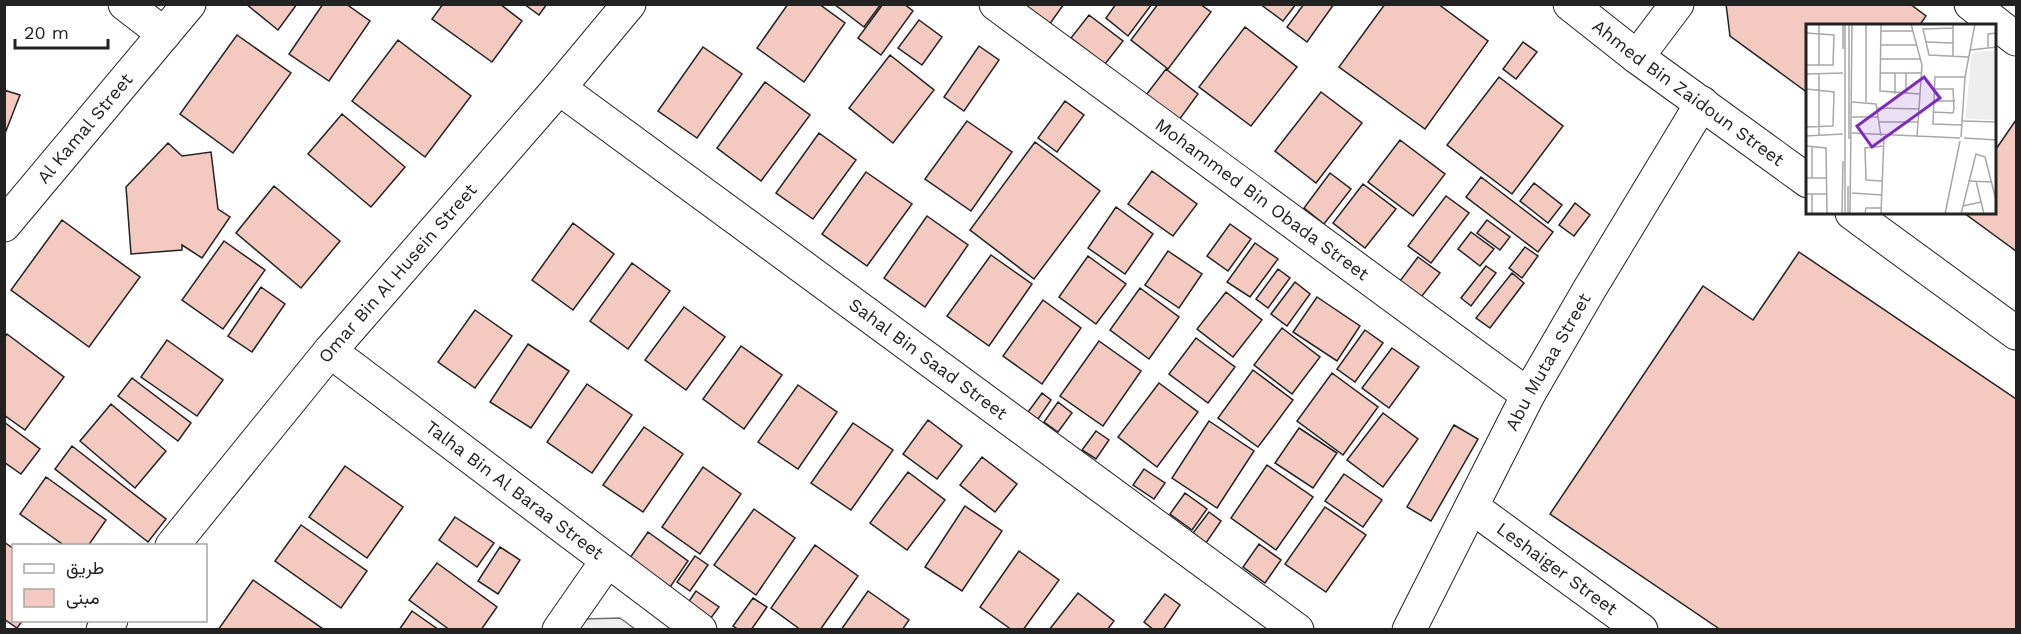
<svg xmlns="http://www.w3.org/2000/svg" width="2021" height="634" viewBox="0 0 2021 634" font-family="'Work Sans',Vazirmatn,sans-serif">
	<style>
		.green { fill: #eee; stroke: #6f6f6f; stroke-width: 1.5 }
		.building { fill: #f3c9c0; stroke: #222; stroke-width: 1.5 }
		.lines { fill: none; stroke-linecap: round; stroke-linejoin: round }
		.minor-casing { stroke: #222; stroke-width: 35 }
		.minor { stroke: #fff; stroke-width: 33 }
		.labels { text-anchor: middle; stroke-width: 4.5; stroke-linejoin: round; paint-order: stroke }
		.street-label { font-size: 18px; fill: #222; stroke: #fff }
		.inset-road { fill: none; stroke: #a7a7a7; stroke-width: 1.5 }
		.view { fill: #7b2cbf; fill-opacity: 0.15; stroke: #7b2cbf; stroke-width: 3 }
		.inset-edge { fill: none; stroke: #222; stroke-width: 3 }
	</style>
	<rect width="100%" height="100%" fill="#fff"/>
	<path class="green" d="M620 618 635 629 576 630 583 619Z"/>
	<path class="building" d="M246 4H297L278 30Z
		M323 4H346L370 21 329 81 289 54Z
		M443 4H500L522 21 492 62 432 19Z
		M524 4H547L539 15Z
		M788 4H819L845 23 804 82 757 48Z
		M834 4H881L864 27Z
		M883 4H904L913 11 881 55 858 38Z
		M1023 4H1064L1049 25Z
		M1116 4H1152L1128 36 1106 18Z
		M1158 4H1200L1211 12 1168 69 1131 40Z
		M1260 4H1296L1283 21Z
		M1304 4H1334L1307 42 1287 27Z
		M1385 4H1438L1488 41 1425 129 1339 67Z
		M1726 4H1910L1926 16 1919 26H1808V93L1730 36Z
		M1089 15 1123 41 1105 64 1071 38Z
		M919 20 942 37 922 65 898 48Z
		M1245 27 1297 67 1251 126 1199 87Z
		M237 35 291 73 233 153 180 114Z
		M398 40 471 96 425 157 352 101Z
		M1523 42 1537 52 1516 79 1503 69Z
		M979 46 999 60 964 111 944 97Z
		M703 47 742 74 697 138 658 111Z
		M890 55 934 90 893 143 849 108Z
		M1166 69 1198 94 1179 120 1146 95Z
		M1499 77 1563 126 1512 194 1447 145Z
		M765 82 810 115 761 181 717 148Z
		M4 90 20 95 4 136Z
		M1321 92 1362 123 1316 183 1275 151Z
		M1065 101 1084 115 1057 152 1038 138Z
		M342 114 405 167 371 207 308 154Z
		M2016 120V251L1964 213H1996V149Z
		M967 121 1012 152 971 211 925 179Z
		M819 133 856 160 813 219 776 193Z
		M1400 140 1445 174 1413 216 1368 182Z
		M1035 142 1100 191 1034 279 970 230Z
		M168 143 182 156 211 152 218 209 230 217 202 258 182 245V250L131 254 126 187Z
		M1152 171 1197 204 1173 236 1128 204Z
		M866 172 912 204 867 266 822 234Z
		M1330 173 1351 189 1324 224 1304 208Z
		M1481 177 1553 232 1538 252 1466 197Z
		M1534 183 1562 205 1548 223 1520 201Z
		M1363 184 1396 209 1365 248 1333 223Z
		M274 186 340 241 301 288 236 233Z
		M1446 196 1469 213 1431 263 1408 246Z
		M1575 203 1590 215 1574 236 1559 225Z
		M1116 207 1153 234 1125 274 1088 248Z
		M927 216 968 245 925 307 884 278Z
		M62 220 140 277 89 347 11 290Z
		M1487 220 1510 237 1500 250 1477 233Z
		M573 223 614 254 573 310 532 280Z
		M1230 224 1251 239 1228 271 1207 256Z
		M1471 232 1494 249 1480 266 1458 249Z
		M224 241 265 270 223 329 182 300Z
		M1255 243 1278 259 1250 297 1227 282Z
		M1525 247 1538 256 1522 278 1509 268Z
		M1168 251 1202 274 1179 308 1145 285Z
		M1799 252 2016 399V630H1721L1550 514 1703 286 1753 320Z
		M991 255 1032 284 989 346 947 316Z
		M1088 256 1126 284 1096 324 1059 297Z
		M1418 257 1440 273 1418 301 1397 285Z
		M632 263 670 291 628 349 590 321Z
		M1486 266 1496 273 1471 306 1461 298Z
		M1278 269 1290 278 1268 308 1256 299Z
		M1512 273 1524 283 1490 328 1476 318Z
		M1295 282 1310 294 1287 326 1271 314Z
		M261 287 285 304 252 352 228 336Z
		M1140 288 1179 317 1149 359 1110 330Z
		M1226 292 1262 320 1233 357 1197 329Z
		M1317 297 1360 326 1337 361 1293 332Z
		M1043 300 1081 328 1042 384 1003 356Z
		M684 307 725 337 686 390 645 360Z
		M475 310 512 336 475 388 438 362Z
		M1282 328 1320 357 1292 394 1254 365Z
		M1365 330 1383 343 1355 382 1337 369Z
		M7 334 64 377 25 430 4 415V338Z
		M1196 338 1235 367 1208 403 1169 374Z
		M167 340 223 380 197 416 141 377Z
		M1099 341 1141 371 1103 426 1060 396Z
		M528 344 569 371 531 428 490 402Z
		M741 346 782 375 744 429 703 399Z
		M1392 348 1419 367 1389 408 1362 388Z
		M1253 370 1293 400 1258 447 1218 418Z
		M1332 373 1378 407 1343 455 1297 421Z
		M132 378 191 423 178 441 118 396Z
		M1159 383 1198 412 1157 467 1118 437Z
		M587 384 632 415 592 473 547 442Z
		M798 385 837 412 798 469 758 442Z
		M1042 393 1051 400 1038 419 1028 412Z
		M1058 402 1072 413 1058 432 1044 422Z
		M111 404 166 451 135 488 80 441Z
		M1383 413 1418 439 1383 487 1347 460Z
		M928 420 962 446 937 479 903 454Z
		M1209 421 1254 451 1217 508 1172 478Z
		M4 422 40 449 21 474 4 462Z
		M853 423 893 450 851 510 811 483Z
		M1454 425 1478 439 1431 521 1407 507Z
		M644 427 683 454 643 512 603 485Z
		M1299 428 1337 453 1313 488 1275 463Z
		M1096 431 1109 440 1096 459 1082 450Z
		M72 446 166 519 148 542 55 469Z
		M982 457 1017 484 995 512 960 485Z
		M1267 465 1313 497 1276 550 1231 518Z
		M345 466 403 507 367 558 309 517Z
		M703 467 741 494 700 554 662 527Z
		M1144 469 1165 483 1154 499 1133 485Z
		M908 472 945 500 907 550 870 523Z
		M1344 474 1382 500 1363 527 1325 501Z
		M46 477 106 520 88 546H65L20 514Z
		M1185 493 1207 509 1192 530 1170 514Z
		M965 506 1002 531 962 591 925 567Z
		M1325 507 1366 535 1326 592 1285 564Z
		M754 509 795 538 756 595 714 565Z
		M1209 512 1221 521 1206 543 1193 533Z
		M455 517 494 543 477 567 439 540Z
		M301 525 367 571 341 608 275 561Z
		M648 532 688 561 666 593 625 565Z
		M4 542 14 549V620H23L17 628 4 619Z
		M1259 544 1281 560 1265 583 1243 567Z
		M815 545 858 576 820 630H801L771 608Z
		M500 547 520 560 498 594 478 581Z
		M1019 551 1059 580 1023 630H1012L980 607Z
		M695 556 708 565 690 591 677 582Z
		M437 563 497 607 481 630H450L409 600Z
		M253 580 323 629V630H218Z
		M696 591 719 607 705 626 683 610Z
		M868 591 909 620 902 630H841Z
		M1078 593 1114 621 1107 630H1049Z
		M1165 594 1180 605 1163 630H1154L1144 622Z
		M753 598 767 607 751 630H739L733 626Z
		M412 611 439 630H399Z"/>
	<g class="lines">
		<defs>
			<g id="minor">
				<path d="M125 4 164 34"/>
				<path id="s1" d="M996 4 1528 395"/>
				<path id="s2" d="M1570 4 1637 57 1808 181"/>
				<path d="M1971 4 2016 39"/>
				<path d="M1637 57 1677 4"/>
				<path id="s3" d="M559 88 1297 630"/>
				<path d="M1852 213 2016 333"/>
				<path id="s4" d="M4 225 189 4"/>
				<path id="s5" d="M330 351 700 630"/>
				<path id="s6" d="M1472 507 1641 630"/>
				<path id="s7" d="M172 546 330 351 559 88 629 4"/>
				<path d="M103 630 111 620"/>
				<path d="M559 630 607 561"/>
				<path id="s8" d="M1409 630 1528 395 1589 290 1702 103"/>
			</g>
		</defs>
		<use href="#minor" class="minor-casing"/>
		<use href="#minor" class="minor"/>
	</g>
	<g class="labels">
		<g class="street-label">
			<text dy="6" stroke="none"><textPath href="#s2" startOffset="148">Ahmed Bin Zaidoun Street</textPath></text>
			<text dy="6" stroke="none"><textPath href="#s4" startOffset="126">Al Kamal Street</textPath></text>
			<text dy="6" stroke="none"><textPath href="#s1" startOffset="330">Mohammed Bin Obada Street</textPath></text>
			<text dy="6" stroke="none"><textPath href="#s7" startOffset="354">Omar Bin Al Husein Street</textPath></text>
			<text dy="6" stroke="none"><textPath href="#s3" startOffset="458">Sahal Bin Saad Street</textPath></text>
			<text dy="6" stroke="none"><textPath href="#s8" startOffset="302">Abu Mutaa Street</textPath></text>
			<text dy="6" stroke="none"><textPath href="#s5" startOffset="231">Talha Bin Al Baraa Street</textPath></text>
			<text dy="6" stroke="none"><textPath href="#s6" startOffset="105">Leshaiger Street</textPath></text>
		</g>
	</g>
	<g transform="translate(1806 24)">
		<rect width="190" height="190" fill="#fff"/>
		<path d="M190 26V96L159 95 166 29Z" fill="#eee"/>
		<path class="inset-road" d="M37 0V25M75 0 74 67 114 70M105 0 116 41 111 113M147 4 117 5 123 31 162 33M75 7H106M0 9 28 11 27 41H0M119 18 147 19M75 21H111M182 23V10L191 9M164 26 191 23M147 33V0M75 35H114M13 41V0M74 49H115M100 49V70M0 50 37 49M0 65 28 68 27 102 0 103M89 70V49M127 77H149M46 78 70 80 75 112M60 78V0M71 84 113 85M127 88 147 89 148 85 147 65H128M46 93H72M157 97 191 98M73 98H112M156 101 127 100 129 53H159M46 109 154 114M0 112 37 110M13 112V50M155 113 159 53 169 0M158 114 191 116M43 115V0M0 122 20 124 21 190M6 122V154M0 154H20M76 157 60 156 59 124 78 122M162 157 185 158M170 157 178 190M46 169 76 171M0 170H20M157 182 175 178M6 190V170M36 190 37 137M39 190V0M42 190V162M44 190 46 0M59 190 60 184H76M75 190 78 112M139 190 154 117M155 190 170 130 179 133 191 180"/>
		<path class="view" d="M118 53 134 74 66 123 51 102Z"/>
		<rect width="190" height="190" class="inset-edge"/>
	</g>
	<rect width="2021" height="634" fill="none" stroke="#222222" stroke-width="12"/>
	<rect x="12" y="544" width="195" height="78" fill="#ffffff" stroke="#a7a7a7" stroke-width="1.5"/>
	<rect x="24" y="564" width="30" height="9" fill="#ffffff" stroke="#a7a7a7" stroke-width="1.5"/>
	<text x="66" y="574" font-size="18" fill="#222222">طريق</text>
	<rect x="24" y="589" width="30" height="18" fill="#f3c9c0" stroke="#a7a7a7" stroke-width="1.5"/>
	<text x="66" y="604" font-size="18" fill="#222222">مبنى</text>
	<path d="M15 39v9h93v-9" fill="none" stroke="#222222" stroke-width="3"/>
	<text x="24" y="39" font-size="18" fill="#222222" stroke="#ffffff" stroke-width="4.5" paint-order="stroke">20 m</text>
</svg>
